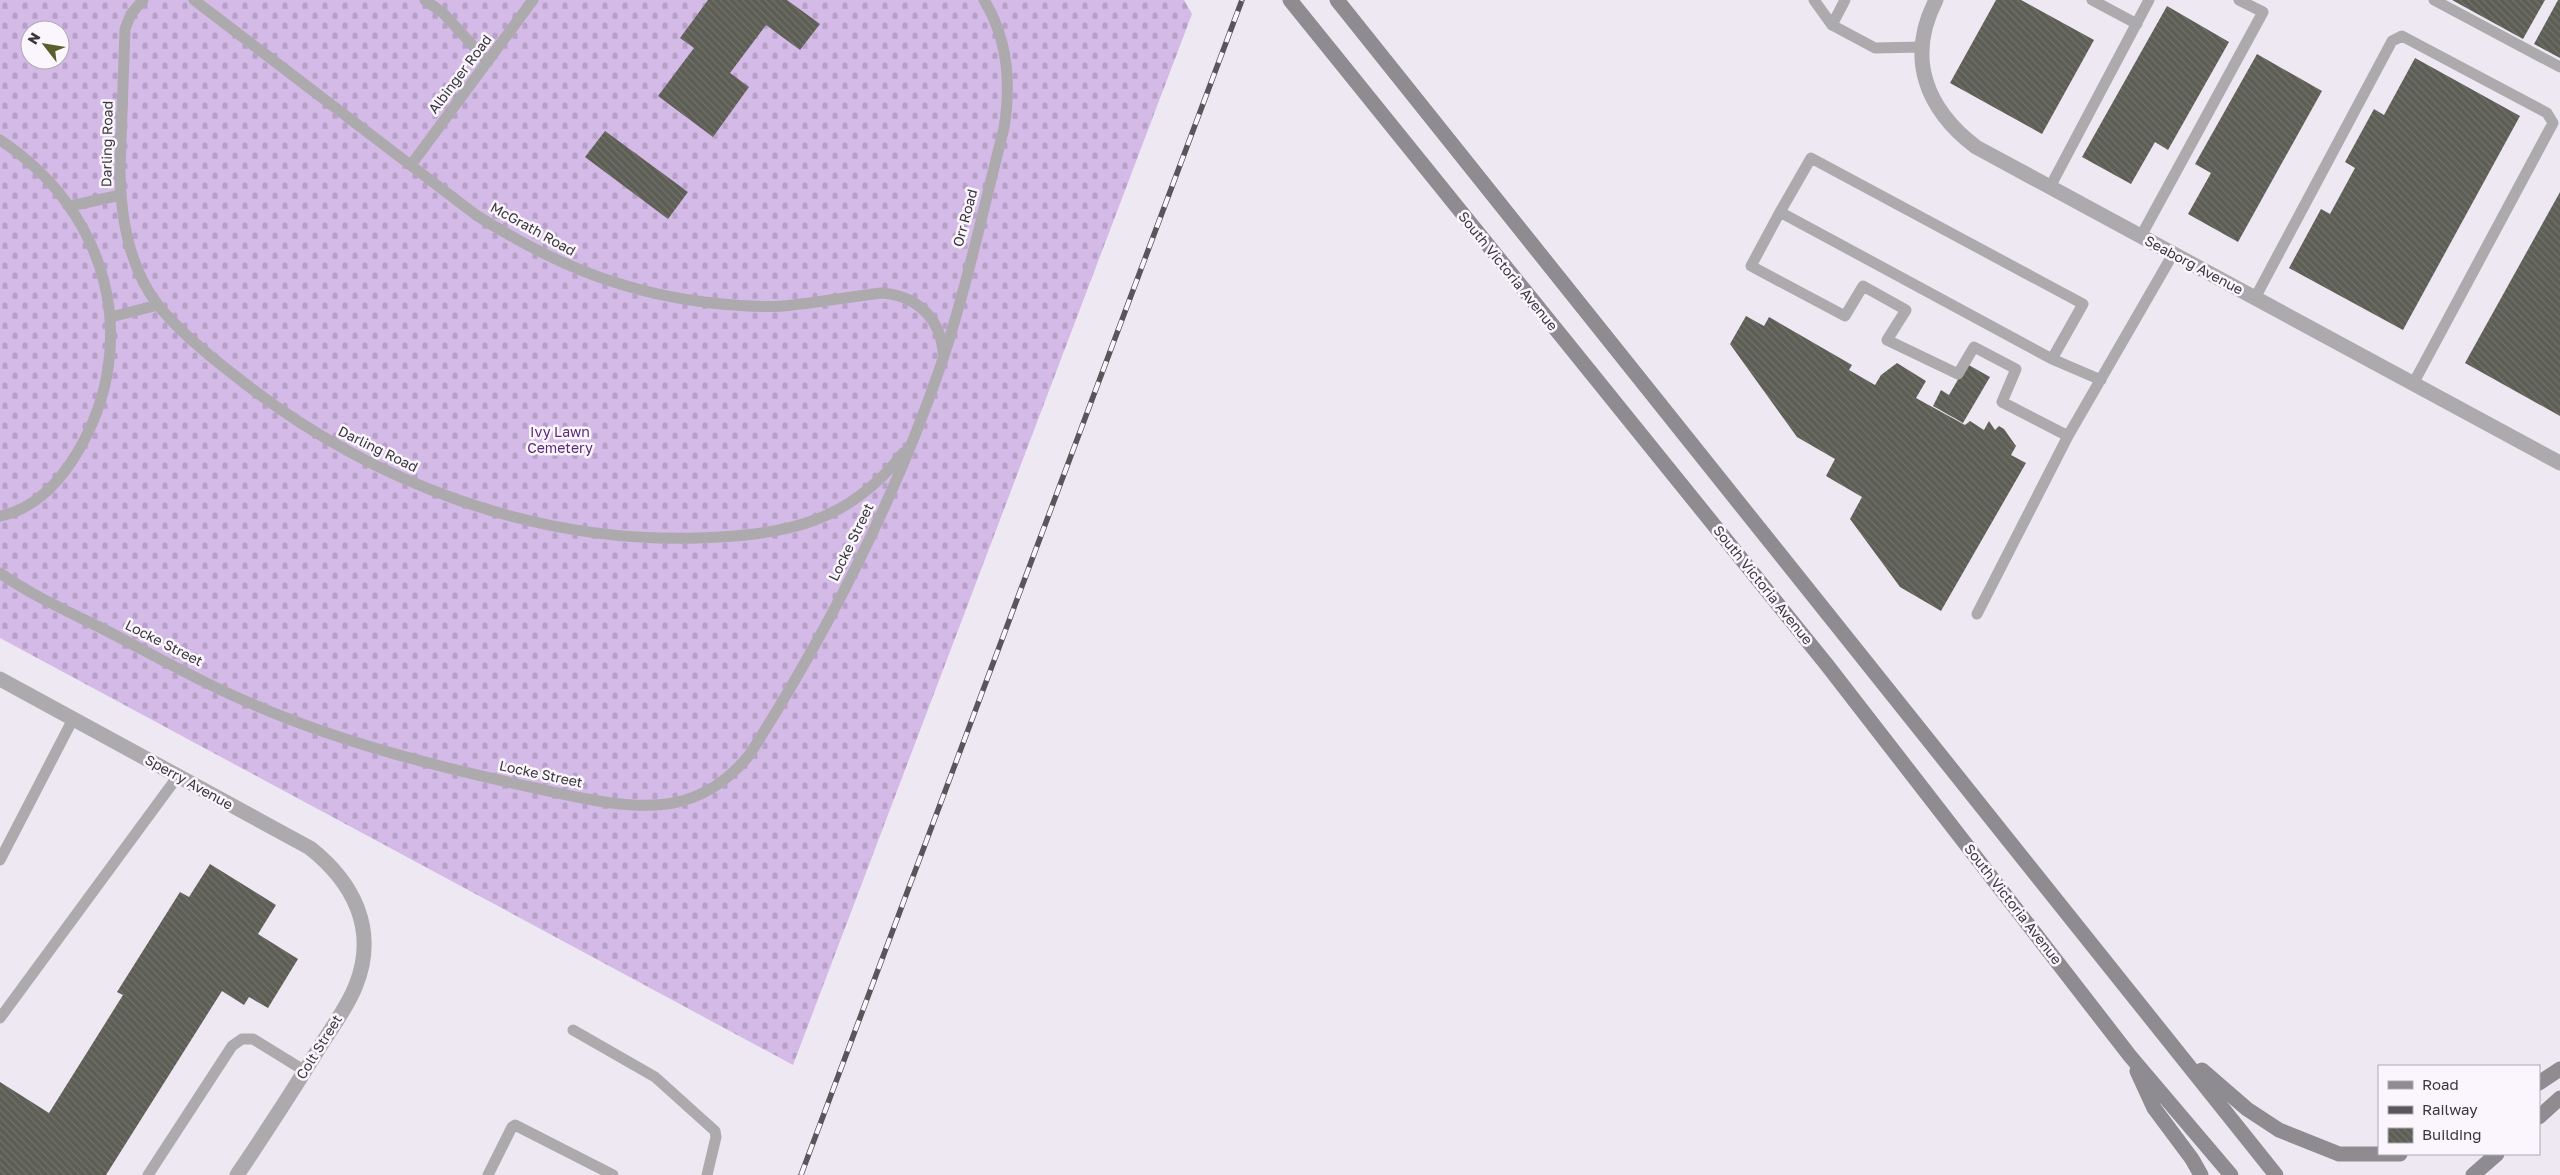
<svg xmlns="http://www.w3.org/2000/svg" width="2560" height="1175" viewBox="0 0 2560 1175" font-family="'Golos Text',sans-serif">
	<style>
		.cemetery { fill: url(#cemetery-stones); fill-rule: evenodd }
		.building { fill: url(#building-back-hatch) }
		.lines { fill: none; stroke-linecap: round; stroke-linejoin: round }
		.lane { stroke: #adaaae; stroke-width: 11 }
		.street { stroke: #adaaae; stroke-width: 15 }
		.secondary { stroke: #8e8b91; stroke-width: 15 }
		.rail-casing { stroke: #59565b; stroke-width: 5.5 }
		.rail { stroke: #fbf6fe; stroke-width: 4; stroke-dasharray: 11; stroke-linecap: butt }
		.labels { text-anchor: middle; stroke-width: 5; stroke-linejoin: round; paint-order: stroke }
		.street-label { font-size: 14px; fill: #39373b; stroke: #fbf6fe }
		.park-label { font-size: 14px; fill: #5b2a76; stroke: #fbf6fe }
	</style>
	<defs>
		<pattern id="cemetery-stones" width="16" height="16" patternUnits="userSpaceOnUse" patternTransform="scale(1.25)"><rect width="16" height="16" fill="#d4bae7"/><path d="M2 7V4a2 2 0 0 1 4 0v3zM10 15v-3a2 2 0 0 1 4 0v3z" fill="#b7a0c7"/></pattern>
		<pattern id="building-back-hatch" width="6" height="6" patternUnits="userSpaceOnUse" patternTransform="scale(1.25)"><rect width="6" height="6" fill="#5d5e55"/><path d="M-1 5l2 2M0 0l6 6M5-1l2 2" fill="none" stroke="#72726b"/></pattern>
	</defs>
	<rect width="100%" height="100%" fill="#eee8f3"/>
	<path class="cemetery" d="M0 0H1184L1192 14 793 1065 0 638ZM30 30H60V60H30Z"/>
	<path class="building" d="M708 0H787L820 24 800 50 766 25 730 73 749 87 713 137 658 96 694 48 680 38Z
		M1996 0H2021L2094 40 2042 134 1950 83Z
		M2452 0H2545L2523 39Z
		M2558 0H2560V58L2534 44Z
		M2167 6 2229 42 2168 150 2155 142 2131 184 2082 157Z
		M2257 54 2322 91 2238 242 2188 214 2211 173 2195 164Z
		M2415 58 2520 116 2403 330 2289 268 2321 209 2330 214 2355 168 2345 162 2374 109 2384 115Z
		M605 131 688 192 668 219 585 157Z
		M2560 192V416L2465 363Z
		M1746 316 1764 326 1769 317 1852 365 1849 370 1875 385 1881 375 1897 363 1926 381 1916 398 1965 425 1970 421 1984 430 1989 421 1995 430 1999 426 2004 429 2016 446 2011 455 2026 463 1941 611 1900 587 1850 519 1862 497 1826 476 1835 459 1797 437 1730 344Z
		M1967 364 1990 377 1963 423 1933 406 1941 390 1949 395Z
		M210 864 276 905 258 934 298 959 268 1008 249 997 244 1005 222 991 106 1175H0V1082L49 1113 123 995 117 992 180 892 189 897Z"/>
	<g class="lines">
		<path class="lane" d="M143 0 131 14 125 29 120 169C120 215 129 268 158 305 177 329 213 359 238 378 368 481 531 543 698 538 784 535 848 524 903 453
			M194 0 476 215C549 261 617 291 704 302 729 305 757 308 783 306 816 303 848 297 881 293 915 295 940 317 943 352
			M425 0 443 13 488 62
			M1814 0 1832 25 1875 48 1922 47
			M2092 0 2137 24
			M2434 0 2560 67
			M1832 25 1845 0
			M0 140C107 210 144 341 77 453 59 483 35 509 0 516
			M411 165 533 0
			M2050 187 2149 0
			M70 206 121 195
			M1780 212 1751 266 1845 316 1863 286 1906 310 1887 340 1958 374 1974 347 2016 369 2002 402 2068 436
			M2141 236 2263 12 2239 0
			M2255 298 2392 41 2402 36 2547 113 2553 123 2413 384
			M111 317 158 305
			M2052 359 2083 304 1811 158 1780 212 2052 359 2101 380
			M0 573C34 597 74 614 111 633 157 657 202 683 250 703 341 743 438 767 535 788 577 797 631 811 673 803 705 797 730 779 750 754 828 631 895 500 942 362 967 286 984 206 1004 128 1011 85 1008 39 984 0
			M1977 614 2068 436 2173 254
			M0 860 73 719
			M0 1018 178 776
			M573 1030 655 1077 715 1131 716 1137 707 1175
			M148 1175 232 1046 242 1039H253L305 1071
			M488 1175 512 1127 515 1125 613 1175"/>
		<path class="street" d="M1936 0C1906 58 1926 109 1976 147L2560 463
			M0 679 310 848C353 882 378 929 356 985 347 1009 329 1031 316 1053 290 1095 264 1135 237 1175"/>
		<path class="secondary" d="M1290 0 1827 665 2130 1056 2231 1175
			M1337 0 2276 1175
			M2202 1070 2247 1109 2279 1130 2339 1154H2400
			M2137 1071 2154 1108 2192 1159 2201 1175
			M2539 1083 2560 1069
			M2539 1117 2560 1098
			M2473 1175 2497 1154"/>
		<defs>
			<path id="rail" d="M801 1175 1242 0"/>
		</defs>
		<use href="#rail" class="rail-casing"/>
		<use href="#rail" class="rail"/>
	</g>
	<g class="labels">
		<g class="street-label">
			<text transform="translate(460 74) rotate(-53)" y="5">Albinger Road</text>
			<text transform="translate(107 144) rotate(-89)" y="5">Darling Road</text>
			<text transform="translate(965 218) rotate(-75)" y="5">Orr Road</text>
			<text transform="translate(533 229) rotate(29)" y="5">McGrath Road</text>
			<text transform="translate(2194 265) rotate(28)" y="5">Seaborg Avenue</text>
			<text transform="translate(1508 271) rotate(51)" y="5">South Victoria Avenue</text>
			<text transform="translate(378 449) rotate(26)" y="5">Darling Road</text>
			<text transform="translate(851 542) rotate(-64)" y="5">Locke Street</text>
			<text transform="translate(1763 585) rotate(51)" y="5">South Victoria Avenue</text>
			<text transform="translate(164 643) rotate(27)" y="5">Locke Street</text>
			<text transform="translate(541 774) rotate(12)" y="5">Locke Street</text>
			<text transform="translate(189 782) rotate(29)" y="5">Sperry Avenue</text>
			<text transform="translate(2013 904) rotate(52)" y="5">South Victoria Avenue</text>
			<text transform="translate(319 1047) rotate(-58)" y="5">Colt Street</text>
		</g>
		<g class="park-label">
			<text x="560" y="437">Ivy Lawn<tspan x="560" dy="16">Cemetery</tspan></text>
		</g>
	</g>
	<rect x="2378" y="1065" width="162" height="90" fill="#fbf6fe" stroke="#adaab0"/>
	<rect x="2388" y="1081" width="25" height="8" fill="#8e8b91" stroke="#adaab0"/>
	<text x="2422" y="1090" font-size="15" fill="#39373b">Road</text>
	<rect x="2388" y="1106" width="25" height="8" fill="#59565b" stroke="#adaab0"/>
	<text x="2422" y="1115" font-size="15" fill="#39373b">Railway</text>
	<rect x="2388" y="1128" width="25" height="15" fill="url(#building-back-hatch)" stroke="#adaab0"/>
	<text x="2422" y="1140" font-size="15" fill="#39373b">Building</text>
	<g transform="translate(45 45) rotate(301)"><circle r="24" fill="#fbf6fe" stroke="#adaab0"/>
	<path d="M0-4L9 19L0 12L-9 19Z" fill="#595e2c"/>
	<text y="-8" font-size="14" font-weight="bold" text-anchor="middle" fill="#39373b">N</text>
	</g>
</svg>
